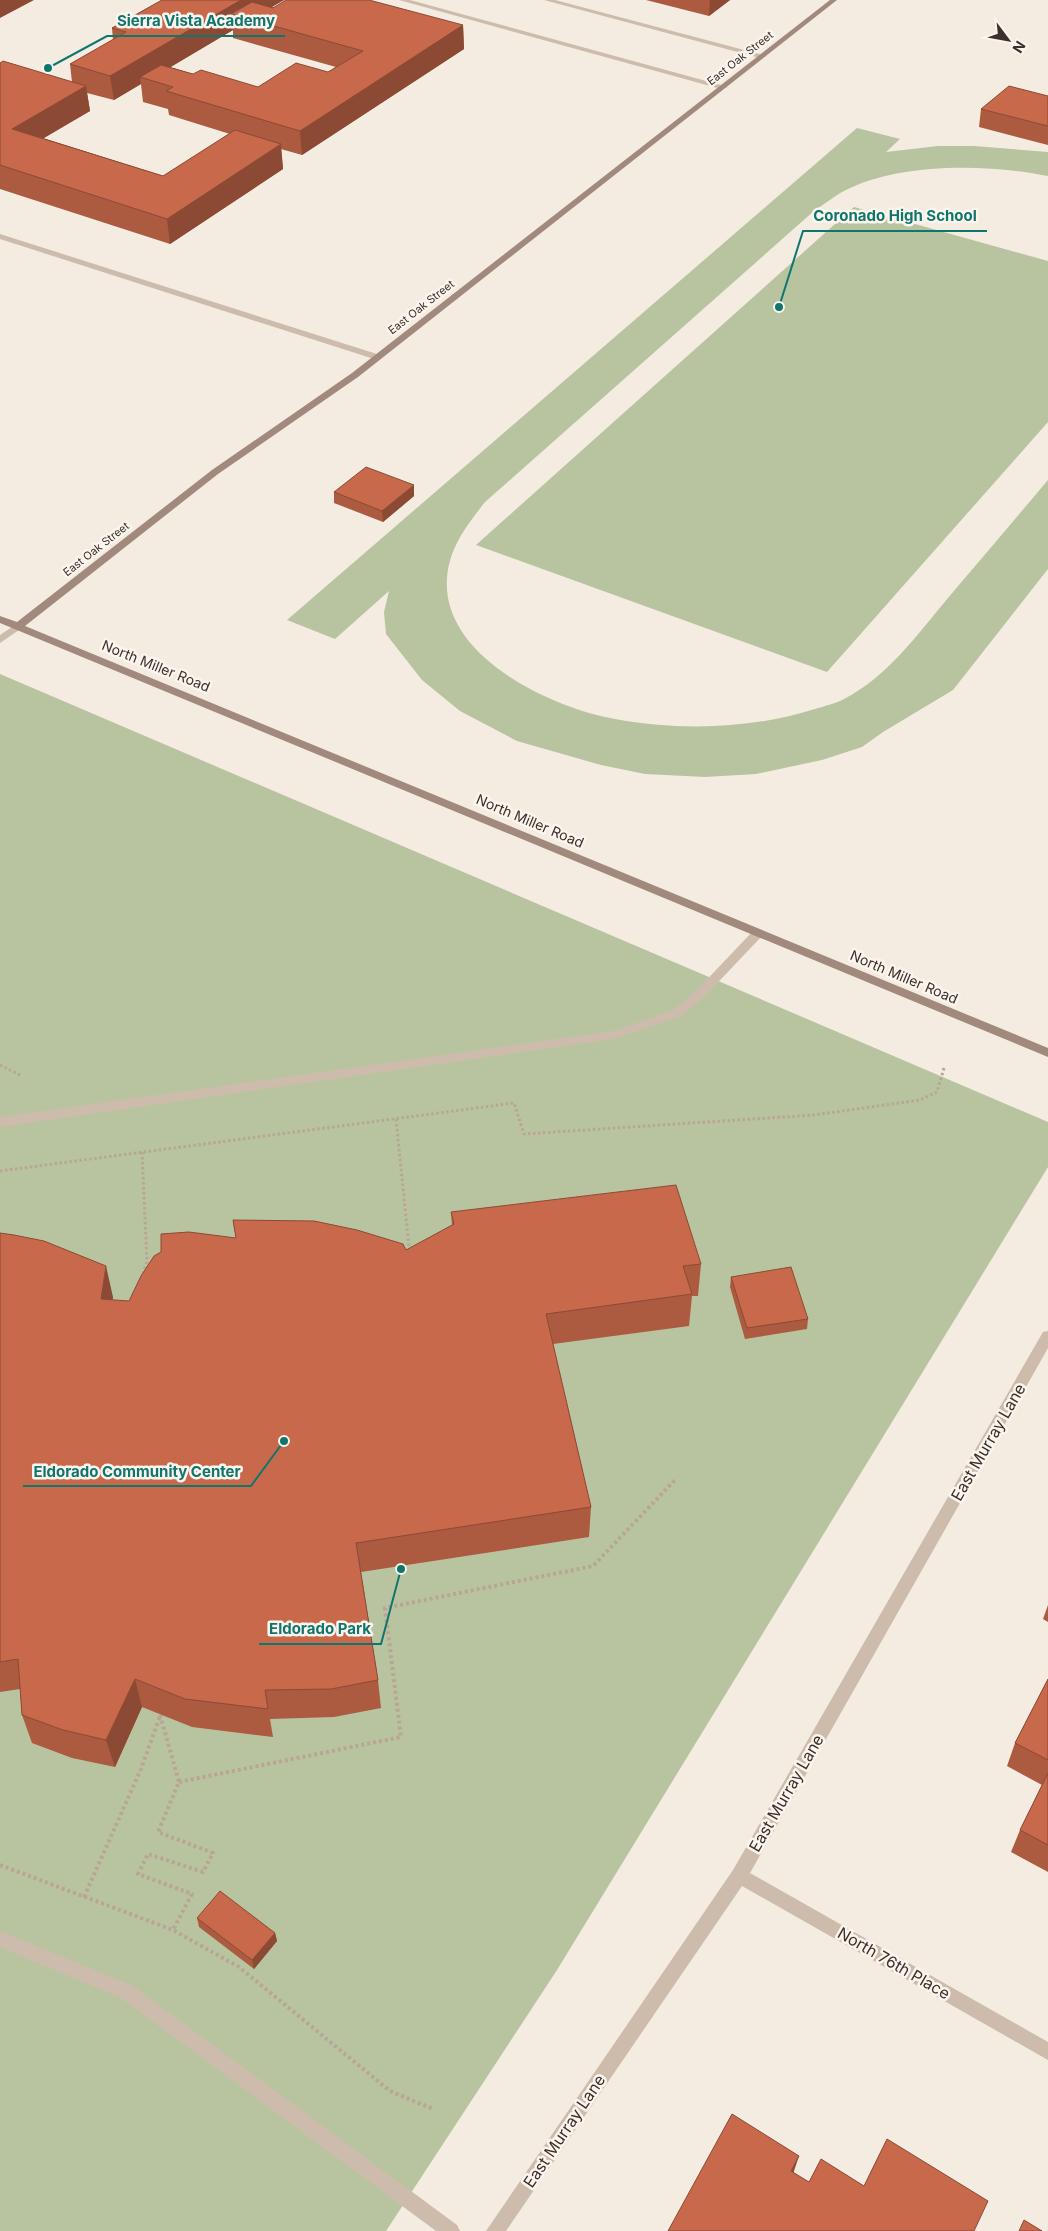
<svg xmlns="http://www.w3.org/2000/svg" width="1048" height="2231" viewBox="0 0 1048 2231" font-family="Inter,sans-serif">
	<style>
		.green { fill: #b8c4a0 }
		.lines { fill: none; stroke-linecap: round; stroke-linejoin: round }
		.path-far1 { stroke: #b9a596; stroke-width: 3; stroke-dasharray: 2.5 2.5; stroke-linecap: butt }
		.path { stroke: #b9a596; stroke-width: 4; stroke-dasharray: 3 3; stroke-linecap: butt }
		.lane { fill: #cdbbac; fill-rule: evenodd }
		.street { fill: #cdbbac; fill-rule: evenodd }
		.secondary { fill: #a18a7d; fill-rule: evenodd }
		.wall { fill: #ac5a40; fill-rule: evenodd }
		.shaded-wall { fill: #8c4a34 }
		.building { fill: #c8694b; stroke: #8c4a34 }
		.labels { text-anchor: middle; stroke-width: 5; stroke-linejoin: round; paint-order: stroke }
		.far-street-label { font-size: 11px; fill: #3b302b; stroke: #fbf5ee }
		.street-label { font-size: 14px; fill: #3b302b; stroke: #fbf5ee }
		.near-street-label { font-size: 16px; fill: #3b302b; stroke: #fbf5ee }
		.leader { fill: none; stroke: #0f766e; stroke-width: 2 }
		.callout-dot { fill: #0f766e; stroke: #fbf5ee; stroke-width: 2 }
		.callout-label { font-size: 15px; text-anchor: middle; font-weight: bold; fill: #0f766e; stroke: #fbf5ee; stroke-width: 5; stroke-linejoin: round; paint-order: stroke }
	</style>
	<rect width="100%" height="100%" fill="#f4ebe1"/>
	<path class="green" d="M857 128 900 139 886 152 938 146H974L1048 152V176C989 164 899 162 844 191 834 196 825 204 815 210L485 502C467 525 449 548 447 578 441 656 551 708 615 719 680 731 752 729 815 709 824 706 835 704 844 699 887 677 917 635 948 598 981 559 1015 519 1048 480V569L953 690 883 732 862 747 822 760 756 774 705 777 645 774 601 765 517 741 460 711 422 680 386 634 384 612 389 591 335 639 287 620Z
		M854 207 1048 261V422L827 672 476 545Z
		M0 674 1048 1122V1167L557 1970 386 2231H0Z"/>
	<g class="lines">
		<path class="path-far1" d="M0 1065 22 1076
			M396 1119 409 1247 412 1251
			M142 1152 147 1262 142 1276
			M0 1171 514 1103 524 1134 814 1115 920 1100 937 1092 944 1068"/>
		<path class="path" d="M160 1715 179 1782 158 1832 213 1853 203 1872 148 1854 138 1874 192 1894 173 1930
			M179 1782 401 1737 385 1608 593 1566 675 1480
			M0 1865 173 1930 239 1967 390 2091 433 2109
			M84 1897 141 1769 160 1716"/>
		<path class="lane" d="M399 0H410L728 87 721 89Z
			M544 0H555L767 56 760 58Z
			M0 234 380 355 381 357 374 359 0 239Z
			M18 623 23 626 22 628 0 643V635Z
			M758 929 764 933 762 936 704 997 681 1016 614 1039 0 1127V1117L613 1031 673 1010 696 991 754 930Z
			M0 1931 133 1986 457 2225 460 2231H436L121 1998 0 1947Z"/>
		<path class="street" d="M1048 1331V1348L750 1873 1048 2042V2060L742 1886 506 2231H486L733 1870 1043 1332Z"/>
		<path class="secondary" d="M830 0H837L358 377 218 474 25 626 1048 1048V1057L0 623V616L17 622 212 470 352 373Z"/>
	</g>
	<path class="wall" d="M162 0H284L271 7 463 25 464 49 302 155 281 149 283 169 170 244 0 189V63L72 82 70 64 113 40 112 28ZM233 30V38L336 67 328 72 258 87 193 74 170 67ZM141 84 143 102 168 109 169 115 230 134 163 176 43 138 90 111 87 93 114 100Z
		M646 0H730L709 16Z
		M1048 96V145L979 127 981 109Z
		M334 492 414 496 383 522 334 503Z
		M451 1212 701 1264 698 1296H692L689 1326 553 1344 591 1507 589 1537 361 1572 378 1680 381 1708 334 1717 270 1719 273 1737 192 1727 142 1707 115 1767 72 1758 32 1743 22 1715 20 1689 0 1692V1233L113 1297 112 1300 129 1301 236 1238 233 1220 406 1250 452 1226Z
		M731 1277 808 1319 807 1329 745 1339 730 1287Z
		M1048 1605V1622L1043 1619Z
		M1048 1679V1872L1011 1852 1020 1830 1042 1785 1007 1766 1015 1743Z
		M197 1918 275 1933 277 1941 254 1969 199 1927Z"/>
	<path class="shaded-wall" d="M0 0H34L0 18Z
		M241 0H284L250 20 231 14 233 30 149 80 140 77 141 84 114 100 110 76Z
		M710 0H730L709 16Z
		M463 25 464 49 302 155 300 131Z
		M86 86 90 111 17 154 12 129Z
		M281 144 283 169 170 244 167 219Z
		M414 485V496L383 522 382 511Z
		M106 1266 113 1297 108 1330 101 1299Z
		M135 1679 142 1707 115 1767 106 1740Z
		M275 1933 277 1941 254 1969 252 1960Z
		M799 2156 793 2174 791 2171Z"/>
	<path class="building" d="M162 0H241L110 76 70 64 126 32 112 28Z
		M286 0H369L463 25 300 131 166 91 173 87 140 77 161 65 193 74 201 70 258 87 296 63 328 72 363 51 231 14 252 2 273 8Z
		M3 61 86 86 12 129 163 176 235 130 281 144 167 219 0 165V63Z
		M1009 86 1048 96V126L981 109Z
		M366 467 414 485 382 511 334 492Z
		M676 1185 701 1264 683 1266 692 1294 546 1314 591 1507 356 1543 378 1680 331 1689 265 1690 268 1709 185 1699 135 1679 106 1740 63 1730 22 1715 18 1659 0 1662V1233L14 1235 44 1241 106 1266 101 1299 129 1301 141 1276 154 1256 161 1252V1234L189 1232 236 1238 233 1220 314 1221 357 1230 403 1244 406 1250 454 1224 451 1212Z
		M791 1267 808 1319 747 1328 731 1277Z
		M1048 1679V1760L1015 1743Z
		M1048 1773V1845L1020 1830Z
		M220 1891 275 1933 252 1960 197 1918Z
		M732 2114 799 2156 791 2171 809 2182 821 2159 864 2186 887 2139 988 2201 974 2231H668Z
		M1024 2220 1042 2231H1019Z"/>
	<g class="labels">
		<g class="far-street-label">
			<text transform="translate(740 58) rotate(-38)" y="4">East Oak Street</text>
			<text transform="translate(421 307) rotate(-38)" y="4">East Oak Street</text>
			<text transform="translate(96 549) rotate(-38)" y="4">East Oak Street</text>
		</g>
		<g class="street-label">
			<text transform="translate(156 666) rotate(22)" y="5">North Miller Road</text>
			<text transform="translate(530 821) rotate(23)" y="5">North Miller Road</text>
			<text transform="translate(904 977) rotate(23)" y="5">North Miller Road</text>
		</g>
		<g class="near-street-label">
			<text transform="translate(988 1442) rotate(-60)" y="6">East Murray Lane</text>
			<text transform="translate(786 1793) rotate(-60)" y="6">East Murray Lane</text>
			<text transform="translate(894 1963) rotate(30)" y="6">North 76th Place</text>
			<text transform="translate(564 2131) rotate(-56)" y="6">East Murray Lane</text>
		</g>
	</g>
	<path class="leader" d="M48 68L107 36H285M779 307L803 231H987M284 1441L251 1486H23M401 1569L381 1644H259"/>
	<g class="callout-dot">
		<circle cx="48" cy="68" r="5"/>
		<circle cx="779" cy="307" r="5"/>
		<circle cx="284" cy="1441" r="5"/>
		<circle cx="401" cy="1569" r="5"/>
	</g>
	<g class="callout-label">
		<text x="196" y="26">Sierra Vista Academy</text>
		<text x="895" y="221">Coronado High School</text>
		<text x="137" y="1477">Eldorado Community Center</text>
		<text x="320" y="1634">Eldorado Park</text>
	</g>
	<g transform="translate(1008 40) rotate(122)" stroke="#fbf5ee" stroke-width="4" paint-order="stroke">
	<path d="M0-4L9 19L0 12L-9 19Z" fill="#3b302b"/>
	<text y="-8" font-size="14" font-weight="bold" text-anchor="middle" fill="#3b302b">N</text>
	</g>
</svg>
